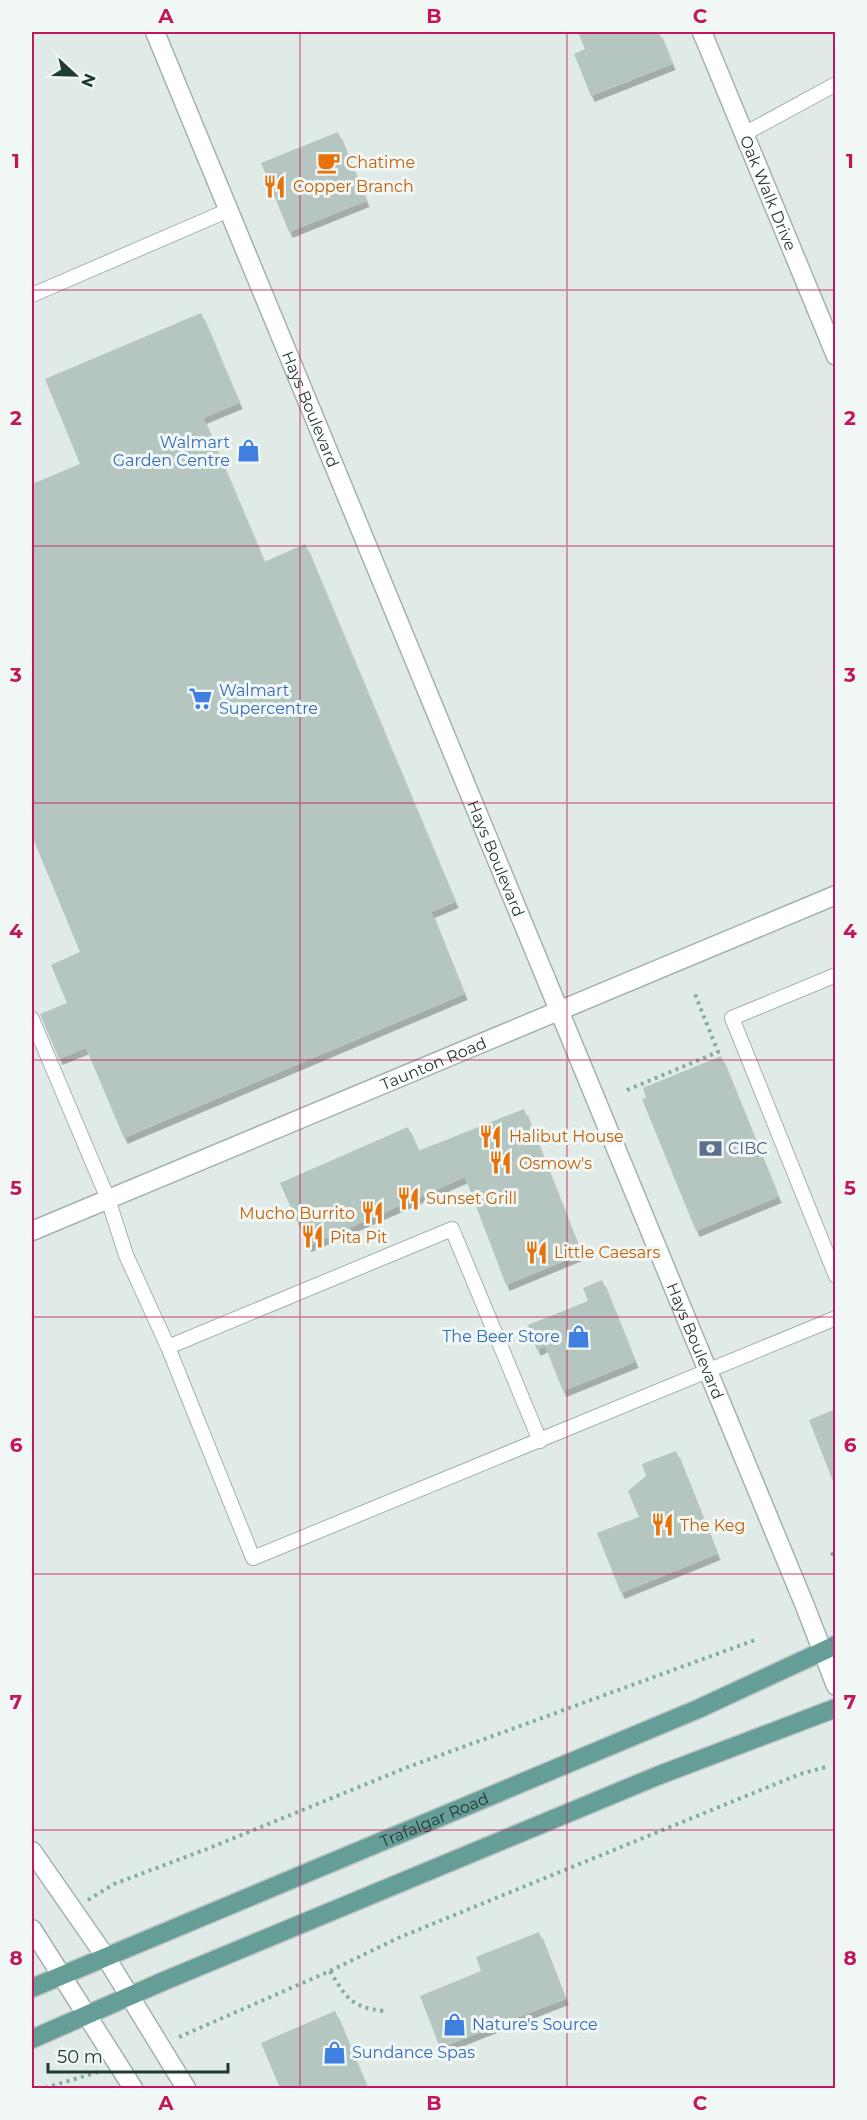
<svg xmlns="http://www.w3.org/2000/svg" width="867" height="2120" viewBox="0 0 867 2120" font-family="Montserrat,sans-serif">
	<style>
		.building { fill: #b5c5c0; filter: url(#shadow) }
		.lines { fill: none; stroke-linecap: round; stroke-linejoin: round }
		.service-casing { stroke: #a3b2ae; stroke-width: 16 }
		.minor-casing { stroke: #a3b2ae; stroke-width: 21 }
		.tertiary-casing { stroke: #a3b2ae; stroke-width: 21 }
		.primary-casing { stroke: #bcc4c3; stroke-width: 21 }
		.path { stroke: #81ada5; stroke-width: 4; stroke-dasharray: 3 4.5; stroke-linecap: butt }
		.service { stroke: #fff; stroke-width: 14 }
		.minor { stroke: #fff; stroke-width: 18 }
		.tertiary { stroke: #fff; stroke-width: 18 }
		.primary { stroke: #659e97; stroke-width: 18 }
		.grid { fill: none; stroke: #c2185b; stroke-width: 1.5; stroke-opacity: 0.55 }
		.labels { text-anchor: middle; stroke-width: 6; stroke-linejoin: round; paint-order: stroke }
		.food-label { font-size: 16px; fill: #c56008; stroke: #f0f7f4; text-anchor: start }
		.street-label { font-size: 16px; fill: #213a36; stroke: #f0f7f4 }
		.shop-label { font-size: 16px; fill: #366cbe; stroke: #f0f7f4; text-anchor: start }
		.service-label { font-size: 16px; fill: #4e5e75; stroke: #f0f7f4; text-anchor: start }
		.neatline { fill: none; stroke: #c2185b; stroke-width: 2 }
		.grid-label { font-size: 20px; text-anchor: middle; font-weight: bold; fill: #c2185b }
	</style>
	<defs>
		<filter id="shadow"><feDropShadow dx="3.5" dy="6" stdDeviation="0" flood-color="#0004"/></filter>
	</defs>
	<rect width="100%" height="100%" fill="#e0eae7"/>
	<path class="building" d="M578 32H659L672 64 591 96 574 54 585 49Z
		M338 132 366 201 289 232 261 163Z
		M201 313 239 403 203 418 264 562 305 544 455 902 431 912 464 994 124 1138 86 1048 59 1059 40 1014 67 1003 51 965 80 952 32 836V484L80 464 45 379Z
		M721 1056 778 1197 696 1231 642 1099 646 1098 643 1088Z
		M524 1109 581 1254 506 1285 465 1177 308 1246 280 1183 408 1127 418 1151Z
		M602 1280 635 1362 563 1391 545 1346 537 1350 528 1325 588 1301 583 1288Z
		M836 1409V1484H834L809 1420Z
		M676 1451 717 1554 621 1593 597 1533 639 1517 628 1491 646 1476 642 1464Z
		M539 1932 565 1999 440 2048 420 1996 481 1971 476 1957Z
		M335 2011 367 2088H280L261 2043Z"/>
	<g class="lines">
		<defs>
			<path id="service" d="M744 134 836 84
				M32 295 229 210
				M836 975 732 1018 836 1276
				M32 1019 108 1199 126 1255 168 1347 253 1558 836 1318
				M168 1347 452 1229 540 1441"/>
			<g id="minor">
				<path id="s1" d="M155 32 805 1606 836 1686"/>
				<path id="s2" d="M702 32 836 356"/>
				<path id="s3" d="M32 1231 836 895"/>
			</g>
			<path id="tertiary" d="M32 1851 105 1956 186 2088
				M32 1929 133 2088"/>
			<g id="primary">
				<path id="s4" d="M32 1988 698 1709 836 1645"/>
				<path d="M32 2039 164 1981 657 1776 836 1708"/>
			</g>
		</defs>
		<use href="#service" class="service-casing"/>
		<use href="#minor" class="minor-casing"/>
		<use href="#tertiary" class="tertiary-casing"/>
		<use href="#primary" class="primary-casing"/>
		<path class="path" d="M627 1090 718 1052 695 994
			M831 1555 836 1552
			M88 1900 114 1884 207 1849 408 1767 755 1640
			M330 1971C347 1999 351 2007 384 2011
			M179 2037 330 1971 398 1938 800 1774 826 1767
			M45 2088 98 2072"/>
		<use href="#service" class="service"/>
		<use href="#minor" class="minor"/>
		<use href="#tertiary" class="tertiary"/>
		<use href="#primary" class="primary"/>
	</g>
	<path class="grid" d="M300 32V2088M567 32V2088M32 290H836M32 546H836M32 803H836M32 1060H836M32 1317H836M32 1574H836M32 1830H836"/>
	<defs>
		<symbol id="cafe-bare" viewBox="-9 -9 18 18"><path d="M-5.5-4.5H6V0H3Q3 3.5 0 3.5H-2.5Q-5.5 3.5-5.5 0ZM3-3.2v2h1.7v-2ZM-6 4.5H4V6H-6Z" fill="#e8710a" stroke="#f0f7f4" stroke-width="2.5" paint-order="stroke"/></symbol>
		<symbol id="restaurant-bare" viewBox="-9 -9 18 18"><path d="M-5-6h1v4h1v-4h1v4h1v-4h1v5L-1.5 .5V6h-2V.5L-5-1ZM5-6V6H3V1.5H1.5Q1.5-4 5-6Z" fill="#e8710a" stroke="#f0f7f4" stroke-width="2.5" paint-order="stroke"/></symbol>
		<symbol id="shop-bare" viewBox="-9 -9 18 18"><path d="M-5-2.5h2.3a2.7 3.5 0 0 1 5.4 0H5L5.5 6h-11ZM-1.5-2.5h3a1.5 2.3 0 0 0-3 0Z" fill="#3f7fe0" stroke="#f0f7f4" stroke-width="2.5" paint-order="stroke"/></symbol>
		<symbol id="supermarket-bare" viewBox="-9 -9 18 18"><path d="M-6-5.5h2.5l.6 2H6L4.5 2H-2.5L-4.4-4H-6ZM-1.5 3.2a1.3 1.3 0 1 0 .1 0ZM3 3.2a1.3 1.3 0 1 0 .1 0Z" fill="#3f7fe0" stroke="#f0f7f4" stroke-width="2.5" paint-order="stroke"/></symbol>
		<symbol id="bank-bare" viewBox="-9 -9 18 18"><path d="M-6-4H6V4H-6ZM0-2.3a2.3 2.3 0 1 0 0 4.6a2.3 2.3 0 1 0 0-4.6Z" fill="#5c6f8a" stroke="#f0f7f4" stroke-width="2.5" paint-order="stroke"/></symbol>
	</defs>
	<g fill-rule="evenodd">
		<use href="#cafe-bare" x="312" y="146" width="33" height="33"/>
		<use href="#restaurant-bare" x="258" y="170" width="33" height="33"/>
		<use href="#shop-bare" x="232" y="434" width="33" height="33"/>
		<use href="#supermarket-bare" x="184" y="682" width="33" height="33"/>
		<use href="#restaurant-bare" x="474" y="1120" width="33" height="33"/>
		<use href="#bank-bare" x="694" y="1132" width="33" height="33"/>
		<use href="#restaurant-bare" x="484" y="1146" width="33" height="33"/>
		<use href="#restaurant-bare" x="392" y="1182" width="33" height="33"/>
		<use href="#restaurant-bare" x="356" y="1196" width="33" height="33"/>
		<use href="#restaurant-bare" x="296" y="1220" width="33" height="33"/>
		<use href="#restaurant-bare" x="520" y="1236" width="33" height="33"/>
		<use href="#shop-bare" x="562" y="1320" width="33" height="33"/>
		<use href="#restaurant-bare" x="646" y="1508" width="33" height="33"/>
		<use href="#shop-bare" x="438" y="2008" width="33" height="33"/>
		<use href="#shop-bare" x="318" y="2036" width="33" height="33"/>
	</g>
	<g class="labels">
		<g class="food-label">
			<text x="346" y="168">Chatime</text>
			<text x="293" y="192">Copper Branch</text>
			<text x="509" y="1142">Halibut House</text>
			<text x="519" y="1169">Osmow's</text>
			<text x="426" y="1204">Sunset Grill</text>
			<text x="355" y="1219" text-anchor="end">Mucho Burrito</text>
			<text x="330" y="1243">Pita Pit</text>
			<text x="554" y="1258">Little Caesars</text>
			<text x="680" y="1531">The Keg</text>
		</g>
		<g class="street-label">
			<text dy="6" stroke="none"><textPath href="#s2" startOffset="174">Oak Walk Drive</textPath></text>
			<text dy="6" stroke="none"><textPath href="#s1" startOffset="408">Hays Boulevard</textPath></text>
			<text dy="6" stroke="none"><textPath href="#s1" startOffset="894">Hays Boulevard</textPath></text>
			<text dy="6" stroke="none"><textPath href="#s3" startOffset="435">Taunton Road</textPath></text>
			<text dy="6" stroke="none"><textPath href="#s1" startOffset="1416">Hays Boulevard</textPath></text>
			<text dy="6" stroke="none"><textPath href="#s4" startOffset="436">Trafalgar Road</textPath></text>
		</g>
		<g class="shop-label">
			<text x="230" y="448" text-anchor="end">Walmart<tspan x="230" dy="18">Garden Centre</tspan></text>
			<text x="219" y="696">Walmart<tspan x="219" dy="18">Supercentre</tspan></text>
			<text x="560" y="1342" text-anchor="end">The Beer Store</text>
			<text x="472" y="2030">Nature's Source</text>
			<text x="352" y="2058">Sundance Spas</text>
		</g>
		<g class="service-label">
			<text x="728" y="1154">CIBC</text>
		</g>
	</g>
	<rect width="867" height="2120" fill="none" stroke="#f0f7f4" stroke-width="66"/>
	<g transform="translate(75 75) rotate(112)" stroke="#f0f7f4" stroke-width="4.5" paint-order="stroke">
	<path d="M0-4.5L10 22L0 15L-10 22Z" fill="#213a36"/>
	<text y="-9" font-size="16" font-weight="bold" text-anchor="middle" fill="#213a36">N</text>
	</g>
	<path d="M48 2063v9h180v-9" fill="none" stroke="#213a36" stroke-width="3"/>
	<text x="57" y="2063" font-size="18" fill="#213a36" stroke="#f0f7f4" stroke-width="4.5" paint-order="stroke">50 m</text>
	<rect x="33" y="33" width="801" height="2054" class="neatline"/>
	<g class="grid-label">
		<text x="166" y="23">A</text>
		<text x="434" y="23">B</text>
		<text x="700" y="23">C</text>
		<text x="16" y="168">1</text>
		<text x="850" y="168">1</text>
		<text x="16" y="425">2</text>
		<text x="850" y="425">2</text>
		<text x="16" y="682">3</text>
		<text x="850" y="682">3</text>
		<text x="16" y="938">4</text>
		<text x="850" y="938">4</text>
		<text x="16" y="1195">5</text>
		<text x="850" y="1195">5</text>
		<text x="16" y="1452">6</text>
		<text x="850" y="1452">6</text>
		<text x="16" y="1709">7</text>
		<text x="850" y="1709">7</text>
		<text x="16" y="1965">8</text>
		<text x="850" y="1965">8</text>
		<text x="166" y="2110">A</text>
		<text x="434" y="2110">B</text>
		<text x="700" y="2110">C</text>
	</g>
</svg>
